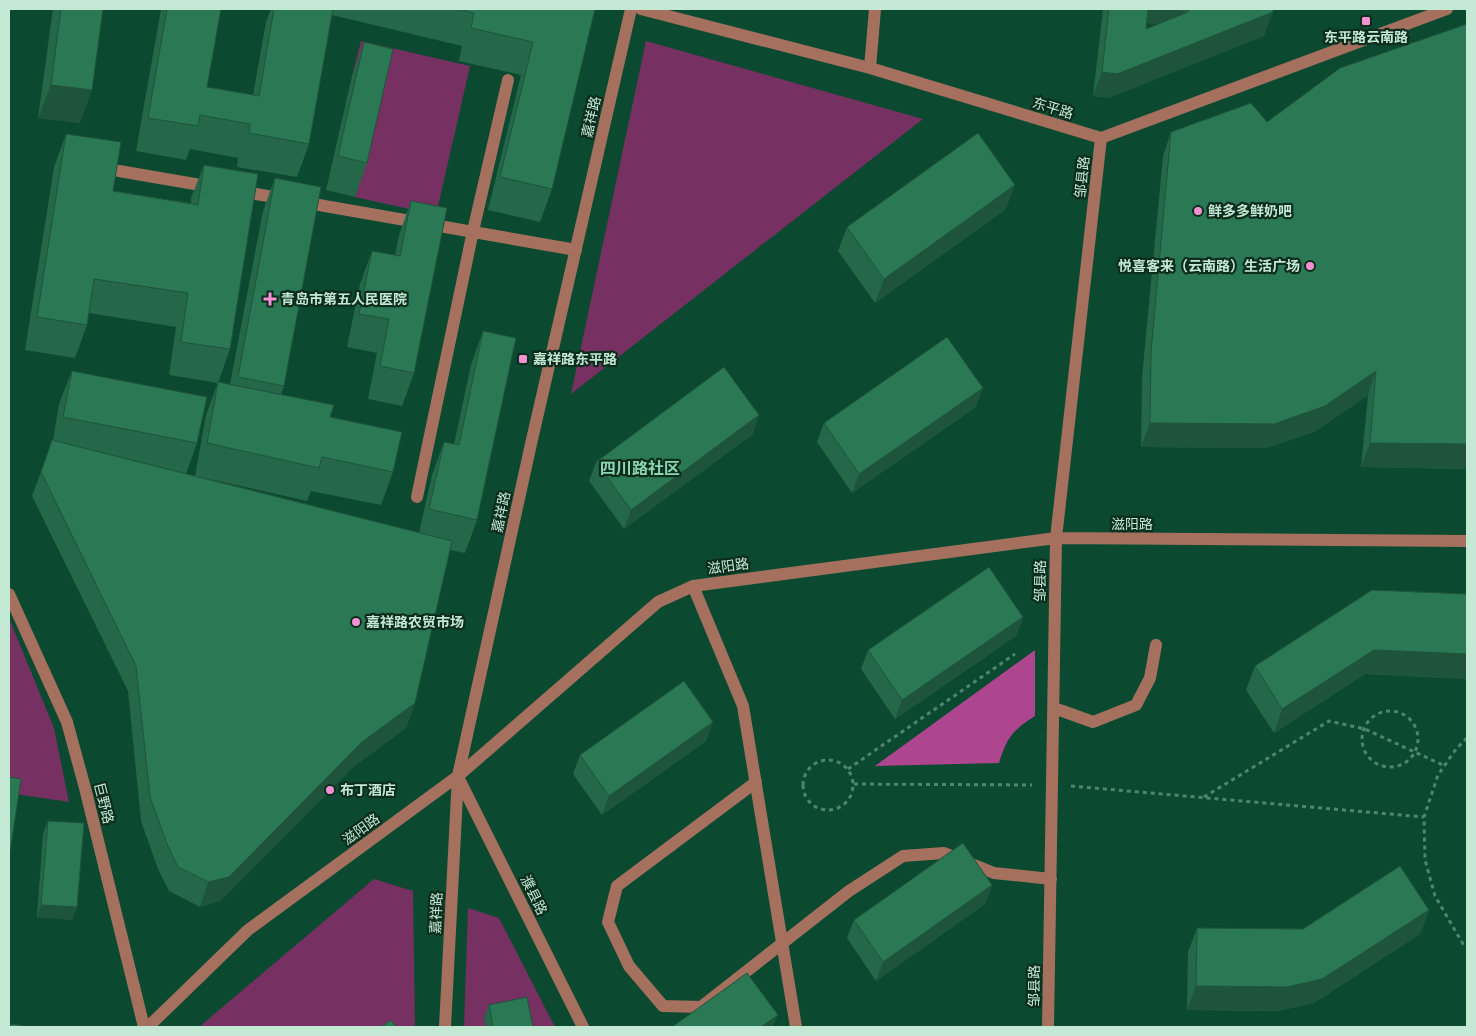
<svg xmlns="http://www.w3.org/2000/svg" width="1476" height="1036" viewBox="0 0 1476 1036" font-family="Barlow,'Noto Sans SC',sans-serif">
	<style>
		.green { fill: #763061 }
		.forest { fill: #ae458f }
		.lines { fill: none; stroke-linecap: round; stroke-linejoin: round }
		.path { stroke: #51866e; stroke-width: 3; stroke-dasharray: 4 4; stroke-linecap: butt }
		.minor { stroke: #a5715e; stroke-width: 12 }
		.wall { fill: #256749; fill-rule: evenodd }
		.shaded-wall { fill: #1e543c }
		.building { fill: #2b7855; stroke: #1e543c }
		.poi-dot { fill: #f491d3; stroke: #0c2c1d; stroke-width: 2 }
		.labels { text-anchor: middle; stroke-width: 4.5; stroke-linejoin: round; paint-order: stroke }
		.poi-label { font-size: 14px; font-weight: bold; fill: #c3e8d3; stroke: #0c2c1d; text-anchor: start }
		.street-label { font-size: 14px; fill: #c3e8d3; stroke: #0c2c1d }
		.quarter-label { font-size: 16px; font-weight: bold; fill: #8cd7b0; stroke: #0c2c1d }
	</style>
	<rect width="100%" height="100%" fill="#0b4a30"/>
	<path class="green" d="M361 41 470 66 436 215 355 197 381 83 352 76Z
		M646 41 923 119 571 394Z
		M9 618 54 728 69 802 9 793Z
		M374 879 413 891 415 1027H199Z
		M468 908 499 918 555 1027H464Z"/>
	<path class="forest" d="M1035 650V716C1013 730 1007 737 999 763L875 766Z"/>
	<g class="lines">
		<path class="path" d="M1362 739a28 28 0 1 1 56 0a28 28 0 1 1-56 0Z
			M1467 738 1456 749 1438 775 1424 817 1425 860 1435 896 1463 944 1467 947
			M803 785a25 25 0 1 1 50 0a25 25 0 1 1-50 0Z
			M848 769 1015 654
			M854 784 1032 785
			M1071 786 1424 817
			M1204 797 1329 721 1365 729 1445 766"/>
		<path class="minor" d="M641 9 870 68 1101 138 1447 9
			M870 68 875 9
			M119 171 212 187
			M239 191 576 250
			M417 497 473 231 508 80
			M693 586 743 706 796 1027
			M9 594 67 722 85 788 144 1027
			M1054 708 1093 722 1136 705 1150 678 1156 645
			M459 779 583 1027
			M756 782 617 886 608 922 629 966 663 1006 701 1007 849 891 903 856 944 853 994 873 1051 879
			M148 1027 248 930 458 776 658 602 693 586 1056 538 1467 541
			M445 1027 458 776 531 444 631 9
			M1048 1027 1056 538 1101 138"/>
	</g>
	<path class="wall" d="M53 9H103L80 123 38 118Z
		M161 9H221L207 87 253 95 266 22 271 9H595L552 189 540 222 488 210 521 75 459 61 462 46 332 15 309 144 297 177 237 167 238 158 190 149 186 160 136 151Z
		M1103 9H1273L1264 36 1108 98 1093 96ZM1147 23 1160 24 1146 29Z
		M364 42 367 163 355 197 326 190 352 76Z
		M1171 132 1467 469 1361 467 1368 395 1316 431 1266 448 1141 447 1142 377 1163 156Z
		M66 134 113 191 191 203V198L204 165 230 349 218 383 169 375 176 327 89 313 87 325 75 358 25 350 54 167Z
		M275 178 284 386 281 394 330 417 393 472 381 505 311 491 307 501 206 478 419 533 432 475 444 442 454 444 471 365 483 331 477 520 465 553 450 550 415 703 406 728 353 767 220 901 200 907 169 891 158 869 141 821 128 691 32 496 53 440 59 404 72 371 197 443 186 474 195 476 206 415 218 382 230 384 263 211Z
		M411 201 414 373 402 406 368 399 377 353 347 347 360 284 372 251 395 255 399 235Z
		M1006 209 875 303 838 251 847 227Z
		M976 407 852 493 817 442 824 423Z
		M753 434 624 529 589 481 596 462Z
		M1467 594V679L1365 674 1274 733 1246 690 1255 666Z
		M1023 617 1016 636 895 719 861 669 868 650Z
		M713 722 706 741 602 815 573 774 580 755Z
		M48 821 77 907 72 920 37 917 43 834Z
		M992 885 985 904 876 981 847 938 854 920Z
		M1429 910 1420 934 1314 1003 1278 1011 1187 1010 1188 952 1197 928 1303 929Z
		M489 1005 533 1027H486L484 1018Z"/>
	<path class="shaded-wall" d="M1145 9H1186L1180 25 1140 22Z
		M1273 12 1264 36 1108 98 1093 96 1102 72Z
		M51 85 92 90 80 123 38 118Z
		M1015 185 1006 209 875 303 884 279Z
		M1376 371 1368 395 1316 431 1266 448 1141 447 1150 423Z
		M983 388 976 407 852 493 859 474Z
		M759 415 753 434 624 529 631 510Z
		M1370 443 1467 444V469L1361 467Z
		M1023 617 1016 636 895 719 902 700Z
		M1374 650 1467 654V679L1365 674 1274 733 1282 709Z
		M415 703 406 728 353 767 220 901 200 907 208 882 362 742Z
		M713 722 706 741 602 815 609 796Z
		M992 885 985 904 876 981 883 962Z
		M41 905 77 907 72 920 37 917Z
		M1429 910 1420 934 1314 1003 1278 1011 1187 1010 1196 986Z
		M778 1015 773 1027H761Z"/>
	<path class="building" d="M61 9H103L92 90 51 85Z
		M167 9H221L207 87 259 96 274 9H333L309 144 249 133 250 124 200 115 198 126 148 118Z
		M458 9H595L552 189 500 177 533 42 471 28 474 13Z
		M1109 9H1148L1146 29 1188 12 1189 9H1273V12L1117 74 1102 72Z
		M1467 24V444L1370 443 1376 371 1325 406 1274 424 1150 423 1151 352 1171 132 1251 103 1267 122 1340 68Z
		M364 42 393 49 367 163 338 156Z
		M978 133 1015 185 884 279 847 227Z
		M66 134 121 142 113 191 198 205 204 165 258 174 230 349 181 342 188 293 94 279 87 325 37 317Z
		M275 178 321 187 284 386 238 377Z
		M411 201 447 208 414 373 380 366 389 319 359 314 372 251 400 256Z
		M483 331 516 338 477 520 429 509 444 442 459 445Z
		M947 337 983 388 859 474 824 423Z
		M724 367 759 415 631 510 596 462Z
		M72 371 207 397 197 443 63 417Z
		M218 382 334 405 330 417 402 432 393 472 322 457 319 468 207 443Z
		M52 440 452 541 415 703 362 742 229 877 208 882 178 867 167 844 150 797 136 666 41 472Z
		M989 567 1023 617 902 700 868 650Z
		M1372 590 1467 594V654L1374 650 1282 709 1255 666Z
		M684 681 713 722 609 796 580 755Z
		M9 777 21 779 9 859Z
		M48 821 84 823 77 907 41 905Z
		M963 843 992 885 883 962 854 920Z
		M1400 866 1429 910 1322 979 1287 987 1196 986 1197 928 1303 929Z
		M747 973 778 1015 761 1027H672Z
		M527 997 533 1027H493L489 1005Z
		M391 1020 396 1027H381Z
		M11 1024 35 1027H10Z"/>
	<g class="poi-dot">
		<rect x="1361" y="16" width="10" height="10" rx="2.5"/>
		<circle cx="1198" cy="211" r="5"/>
		<circle cx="1310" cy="266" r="5"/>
		<path d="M267.5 291.5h5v5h5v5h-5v5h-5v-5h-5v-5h5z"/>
		<rect x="518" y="354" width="10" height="10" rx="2.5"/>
		<circle cx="356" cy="622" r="5"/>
		<circle cx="330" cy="790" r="5"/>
	</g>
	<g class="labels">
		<g class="poi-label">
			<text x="1366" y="42" text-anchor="middle">东平路云南路</text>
			<text x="1208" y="216">鲜多多鲜奶吧</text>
			<text x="1300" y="271" text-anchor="end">悦喜客来（云南路）生活广场</text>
			<text x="281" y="304">青岛市第五人民医院</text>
			<text x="533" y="364">嘉祥路东平路</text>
			<text x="366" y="627">嘉祥路农贸市场</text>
			<text x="340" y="795">布丁酒店</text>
		</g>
		<g class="street-label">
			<text transform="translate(1053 108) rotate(17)" y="5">东平路</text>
			<text transform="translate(591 117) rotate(-77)" y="5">嘉祥路</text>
			<text transform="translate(1082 177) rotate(-84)" y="5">邹县路</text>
			<text transform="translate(501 512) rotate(-78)" y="5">嘉祥路</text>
			<text x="1132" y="529">滋阳路</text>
			<text transform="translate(728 566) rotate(-8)" y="5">滋阳路</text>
			<text transform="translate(1040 581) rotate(-89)" y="5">邹县路</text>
			<text transform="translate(104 803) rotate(76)" y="5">巨野路</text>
			<text transform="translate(361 829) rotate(-36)" y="5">滋阳路</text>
			<text transform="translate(534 895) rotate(64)" y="5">濮县路</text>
			<text transform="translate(436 913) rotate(-87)" y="5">嘉祥路</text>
			<text transform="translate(1034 986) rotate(-89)" y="5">邹县路</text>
		</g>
		<g class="quarter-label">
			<text x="640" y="474">四川路社区</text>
		</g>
	</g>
	<rect width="1476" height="1036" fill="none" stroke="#c3e8d3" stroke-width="20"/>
</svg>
